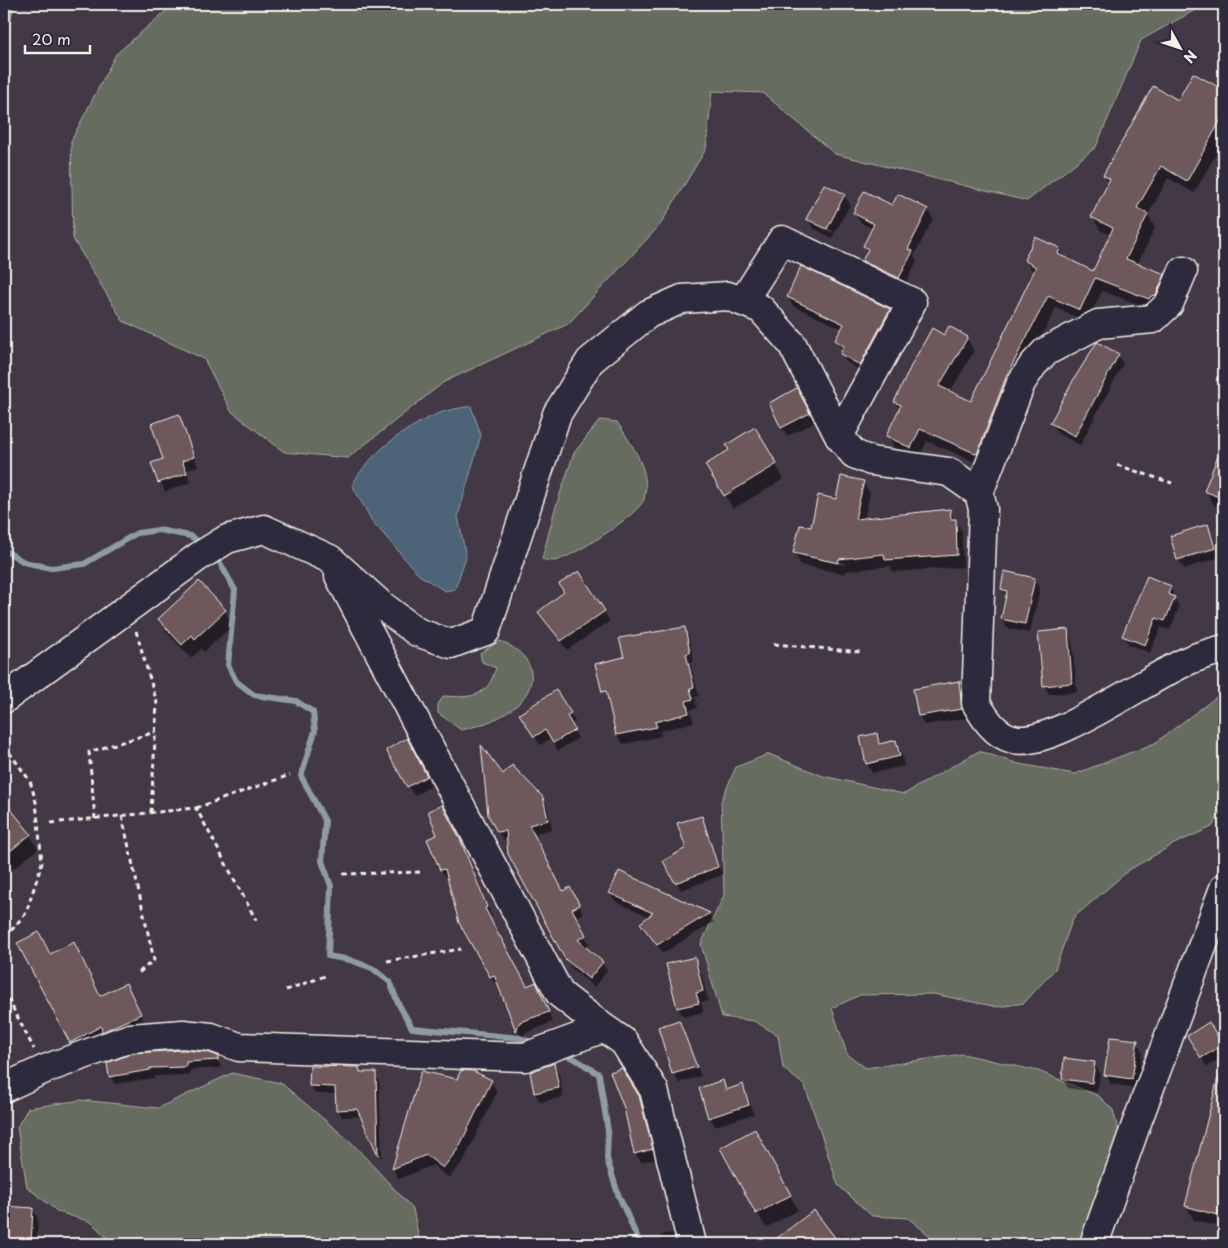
<svg xmlns="http://www.w3.org/2000/svg" width="1228" height="1248" viewBox="0 0 1228 1248" font-family="'Playpen Sans',sans-serif">
	<style>
		.green { fill: #666c5f; stroke: #adaea4 }
		.water { fill: #4d6477; stroke: #909ca4 }
		.shadow { fill: #0007; fill-rule: evenodd }
		.lines { fill: none; stroke-linecap: round; stroke-linejoin: round }
		.stream { stroke: #909ca4; stroke-width: 6 }
		.building { fill: #6e585c; stroke: #f4f1e8 }
		.minor-casing { stroke: #f4f1e8; stroke-width: 31 }
		.path { stroke: #f4f1e8; stroke-width: 3; stroke-dasharray: 5 4; stroke-linecap: butt }
		.minor { stroke: #2f2a3d; stroke-width: 28 }
	</style>
	<rect width="100%" height="100%" fill="#423846"/>
	<filter id="ink" filterUnits="userSpaceOnUse"><feTurbulence type="fractalNoise" baseFrequency=".02" numOctaves="2"/><feDisplacementMap in="SourceGraphic" scale="10" xChannelSelector="R" yChannelSelector="G"/><feConvolveMatrix kernelMatrix="1 2 1 2 8 2 1 2 1" color-interpolation-filters="sRGB"/></filter>
	<g filter="url(#ink)">
		<path class="green" d="M4 4H14L4 53Z
			M174 4H1206L1141 40 1096 147 1027 201 835 154 763 93 712 91 706 149 660 225 568 324 444 382 348 458 284 452 231 411 204 359 123 321 73 239 71 141 116 54Z
			M600 420 617 422C631 444 652 471 644 499 639 515 570 559 554 561 550 561 545 560 542 559L555 509 574 453Z
			M500 641C529 652 544 678 518 704 504 718 480 726 461 730L438 713V704L444 696C472 698 487 698 496 668L482 662 480 653Z
			M1223 692 1224 806 1212 827 1174 844 1129 870 1073 918 1055 969 1024 1003 998 1007 933 994 860 995 832 1008 847 1054 866 1068 963 1054 1038 1071 1099 1096 1113 1110 1119 1133 1080 1244H940L908 1218 872 1216 838 1185 805 1086 783 1068 778 1035 754 1021 722 1017 701 944 724 895 721 801 736 767 769 754 823 776 904 794 979 751 1019 764 1075 774 1155 743Z
			M232 1073 281 1083 351 1142 413 1209 420 1244H113L91 1222 58 1212 27 1187 17 1127 28 1108 81 1100 158 1108Z"/>
		<path class="water" d="M471 406 481 435 458 516 466 557 455 589 445 591 419 575 372 521 352 485C370 453 403 429 437 414 447 410 460 408 471 406Z"/>
		<path class="shadow" d="M1194 74 1224 92V140L1194 193 1168 178 1148 215 1155 228 1137 265 1164 275 1171 288 1157 311 1102 291 1087 322 1056 308 1013 391 984 466 927 441 918 460 895 449 888 436 900 410 895 402 945 337 967 338 974 351 950 392 972 403 1034 274 1026 260 1059 249 1065 259 1094 273 1111 235 1100 230 1093 217 1109 184 1104 175 1178 102Z
			M825 185 844 195 850 205 832 238 813 228 808 219ZM814 221 833 231 832 233 814 224Z
			M893 207 928 210 933 219 914 256 917 261 904 287 869 270 863 261 868 252 864 246 873 229 860 222 855 213Z
			M802 268 890 310 895 319 865 373 846 362 841 354 843 350 836 340 843 329 793 306 788 297Z
			M1118 355 1123 364 1080 445 1057 433 1052 423Z
			M802 399 814 423 787 436 782 427Z
			M178 416 198 466 186 470 191 482 165 492 153 464 164 460Z
			M754 429 784 479 733 509 707 465 731 451Z
			M1224 444V509L1214 505 1206 491Z
			M863 482 870 494 864 519 949 510 962 532 963 567 893 572 890 566 846 571 845 574 801 565 794 553 812 528 837 500ZM802 554 845 563 844 565 802 556Z
			M1208 525 1216 546 1179 558Z
			M1217 549 1220 557 1184 569 1179 561Z
			M578 573 610 621 567 650 540 612 565 592Z
			M1034 579 1040 588 1030 633 1007 628 1002 619 1007 597 1002 589Z
			M1170 587 1179 607 1170 630 1161 627 1150 653 1129 645 1124 636Z
			M225 611 233 625 204 652 201 649 191 658 167 633 159 619Z
			M684 628 689 637 694 662 690 663 699 696 695 697 697 708 690 710 694 722 660 731 661 736 623 744 617 735 609 701 604 692 597 665 625 658Z
			M1067 630 1072 640 1077 692 1049 694 1044 685Z
			M959 683 964 692 967 718 924 725 919 716 914 690Z
			M556 691 575 722 570 725 578 738 558 751 551 738 540 745 526 722Z
			M876 735 882 745 896 742 901 751 904 766 872 773 867 764Z
			M412 749 431 786 414 796 388 750Z
			M503 776 542 797 547 806 552 829 532 834 563 892 570 889 583 913 575 918 589 944 584 947 602 963 607 971 594 987 571 968 508 839 503 840 498 831Z
			M4 803 30 835 38 849 4 876Z
			M447 816 466 852 492 917H489L499 938 527 987 536 984 553 1022 525 1033 522 1039 499 984 496 986 460 923 449 878 447 879 441 870 429 839 439 835Z
			M701 817 722 875 681 890 665 862 687 849Z
			M620 872 709 914 714 922 663 953 647 932 650 917 615 901 610 893Z
			M74 943 101 997 131 994 145 1024 76 1052 71 1042 50 955Z
			M694 959 700 968 708 1001 701 1002 703 1012 684 1017 678 1008Z
			M678 1022 701 1076 679 1083 674 1074 660 1027Z
			M1208 1024 1224 1050V1056L1207 1067 1189 1036Z
			M1137 1042 1142 1051 1137 1088 1111 1084 1106 1075Z
			M217 1057 221 1068 190 1070V1075L154 1076V1078L115 1084 110 1076 108 1064Z
			M1094 1064 1100 1073 1097 1092 1068 1088 1063 1079Z
			M554 1065 559 1074 563 1097 540 1102 535 1093Z
			M359 1068 362 1074 375 1073 379 1081 382 1159 362 1116 342 1117 338 1109 337 1094H315L311 1086Z
			M422 1073 457 1081H491L497 1092 464 1160 449 1178 433 1165 399 1179 393 1169Z
			M722 1082 728 1091 742 1086 754 1114 715 1126 710 1117Z
			M638 1097 644 1107 657 1159 641 1162 635 1153Z
			M1213 1104 1224 1107V1228L1194 1220 1186 1206Z
			M763 1145 798 1210 766 1228 722 1149Z
			M32 1209 38 1218 36 1244H4V1224Z
			M672 1233 678 1244H662L661 1235Z
			M842 1235 852 1244H782L779 1239 837 1242Z
			M907 1237 912 1244H895Z"/>
		<g class="lines">
			<path class="stream" d="M4 550 24 562 51 568 84 564 137 533 159 530 190 536 204 545
				M215 554 235 590 228 665 236 681 254 695 296 701 313 712 315 731 301 776 325 821 322 861 331 886 328 956 350 960 372 968 390 982 398 1003 412 1028 520 1038 534 1043
				M560 1053 575 1059 599 1074 608 1131 607 1159 618 1194 640 1244"/>
		</g>
		<path class="building" d="M1193 73 1224 90V114L1187 181 1161 166 1137 208 1148 214 1126 259 1165 274 1156 295 1151 296 1149 299 1095 278 1080 310 1048 296 1006 377 977 454 920 429 911 448 886 436 901 405 894 402 912 364 932 328 944 335 949 326 968 337 939 386 971 401 1036 267 1024 260 1035 237 1060 248 1058 254 1093 271 1113 228 1091 217 1110 179 1103 175 1153 86 1178 100Z
			M824 184 845 194 827 229 806 219Z
			M864 191 892 205 898 194 928 209 908 249 913 251 899 278 862 261 868 249 863 246 874 224 853 213Z
			M801 266 890 309 860 365 840 354 844 346 835 340 844 324 787 297Z
			M1097 342 1119 354 1075 436 1050 423 1074 379Z
			M797 388 810 413 781 428 769 403Z
			M179 414 194 457 182 461 187 473 158 483 151 463 163 459 151 424Z
			M755 427 777 464 724 496 705 465 729 450 726 445Z
			M1223 443H1224V499L1204 491Z
			M841 476 864 481 855 519 950 509 951 519H956L957 555 885 560 884 554 839 559 838 563 793 553 800 525 811 527 818 495 836 499Z
			M1208 524 1215 548 1177 560 1170 536Z
			M579 571 605 611 561 641 538 612 564 592 559 584Z
			M1004 571 1035 578 1025 624 1001 619 1007 591 1001 589Z
			M1147 576 1171 586 1168 594 1175 597 1165 621 1156 618 1145 645 1122 636Z
			M199 581 226 610 195 639 192 635 182 645 158 619Z
			M685 627 690 653 686 654 694 687 690 688 693 699 686 701 689 713 655 722 657 727 616 735 606 691 602 692 595 664 624 657 619 638Z
			M1068 629 1072 683 1043 686 1038 632Z
			M959 681 962 709 918 716 913 689Z
			M556 690 571 713 567 716 575 730 553 743 545 730 534 737 519 714Z
			M877 733 879 744 896 740 900 756 866 764 860 737Z
			M407 738 427 776 407 787 386 750Z
			M481 745 503 774 512 765 543 797 548 820 529 825 563 891 570 887 580 905 572 909 586 935 578 940 603 962 589 979 565 959 508 854 506 831 497 832 488 815Z
			M4 801 31 834 4 856Z
			M442 805 461 841 487 907 485 908 499 936H500L527 986 536 982 549 1012 520 1022 516 1031 494 975 490 977 459 923 445 869 440 870 427 839 437 835 428 811Z
			M702 816 718 867 675 883 663 861 686 848 677 823Z
			M619 871 710 913 657 945 640 923 653 913 609 893Z
			M39 932 50 954 74 942 100 996 126 983 141 1014 102 1032 101 1026 70 1043 17 943Z
			M695 957 703 991 696 993 699 1003 677 1008 666 964Z
			M679 1020 697 1067 672 1074 658 1027Z
			M1209 1022 1223 1045 1201 1058 1187 1036Z
			M1110 1037 1138 1040 1132 1079 1104 1075Z
			M183 1050 207 1052 218 1056V1060L186 1062V1067L150 1068V1070L109 1077 107 1063 133 1053Z
			M1064 1058 1095 1062 1092 1083 1062 1079Z
			M554 1063 559 1088 534 1093 530 1072Z
			M310 1066 359 1067 360 1072H376L378 1155 357 1109 336 1110 335 1087 309 1086Z
			M622 1068 639 1096 653 1149 634 1154 624 1108 610 1072Z
			M461 1070 473 1071 492 1080 458 1149 443 1168 426 1155 392 1169 421 1071 457 1079Z
			M1218 1078H1224V1188L1217 1215 1185 1206Z
			M723 1080 726 1090 743 1084 749 1105 708 1118 699 1088Z
			M755 1129 791 1195 756 1214 720 1148Z
			M5 1206 33 1208 31 1244H4Z
			M814 1210 840 1244H769Z"/>
		<g class="lines">
			<defs>
				<path id="minor" d="M743 301 782 240 912 302 839 436
					M979 493 1021 383 1033 365 1045 352 1098 324 1153 319 1169 304 1183 271
					M339 576 560 994 604 1028
					M4 699 198 557 227 539 264 529 330 559 380 604 417 632 451 644 486 631 557 414 590 361 648 314 682 299 728 296 761 309 792 344 839 436 854 454 871 461 949 472 979 493 983 509 976 703C984 717 995 735 1013 739 1052 749 1151 675 1192 659 1202 655 1213 652 1224 649
					M4 1088 45 1069 130 1038 183 1034 211 1037 239 1047 525 1057 604 1028 624 1042 654 1090 692 1244
					M1094 1244 1136 1125 1224 888"/>
			</defs>
			<use href="#minor" class="minor-casing"/>
			<path class="path" d="M1217 381 1224 358
				M1117 465 1172 483
				M136 631 157 703 151 812
				M774 644 861 652
				M4 745 30 781 36 802 42 863 26 913 4 939
				M196 808 290 775
				M122 816 154 960 136 975
				M95 819 89 752 155 732
				M51 823 196 808 256 920
				M343 874 423 872
				M387 961 461 949
				M286 990 328 975
				M4 991 34 1049"/>
			<use href="#minor" class="minor"/>
		</g>
	</g>
	<rect width="1228" height="1248" fill="none" stroke="#2f2a3d" stroke-width="20"/>
	<rect x="10" y="10" width="1208" height="1228" fill="none" stroke="#f4f1e8" stroke-width="2" filter="url(#ink)"/>
	<g transform="translate(1180 48) rotate(130)" stroke="#2f2a3d" stroke-width="4" paint-order="stroke">
	<path d="M0-4L9 19L0 12L-9 19Z" fill="#f4f1e8"/>
	<text y="-8" font-size="14" font-weight="bold" text-anchor="middle" fill="#f4f1e8">N</text>
	</g>
	<path d="M25 45v8h65v-8" fill="none" stroke="#f4f1e8" stroke-width="2.5"/>
	<text x="32" y="45" font-size="15" fill="#f4f1e8" stroke="#2f2a3d" stroke-width="4" paint-order="stroke">20 m</text>
</svg>
